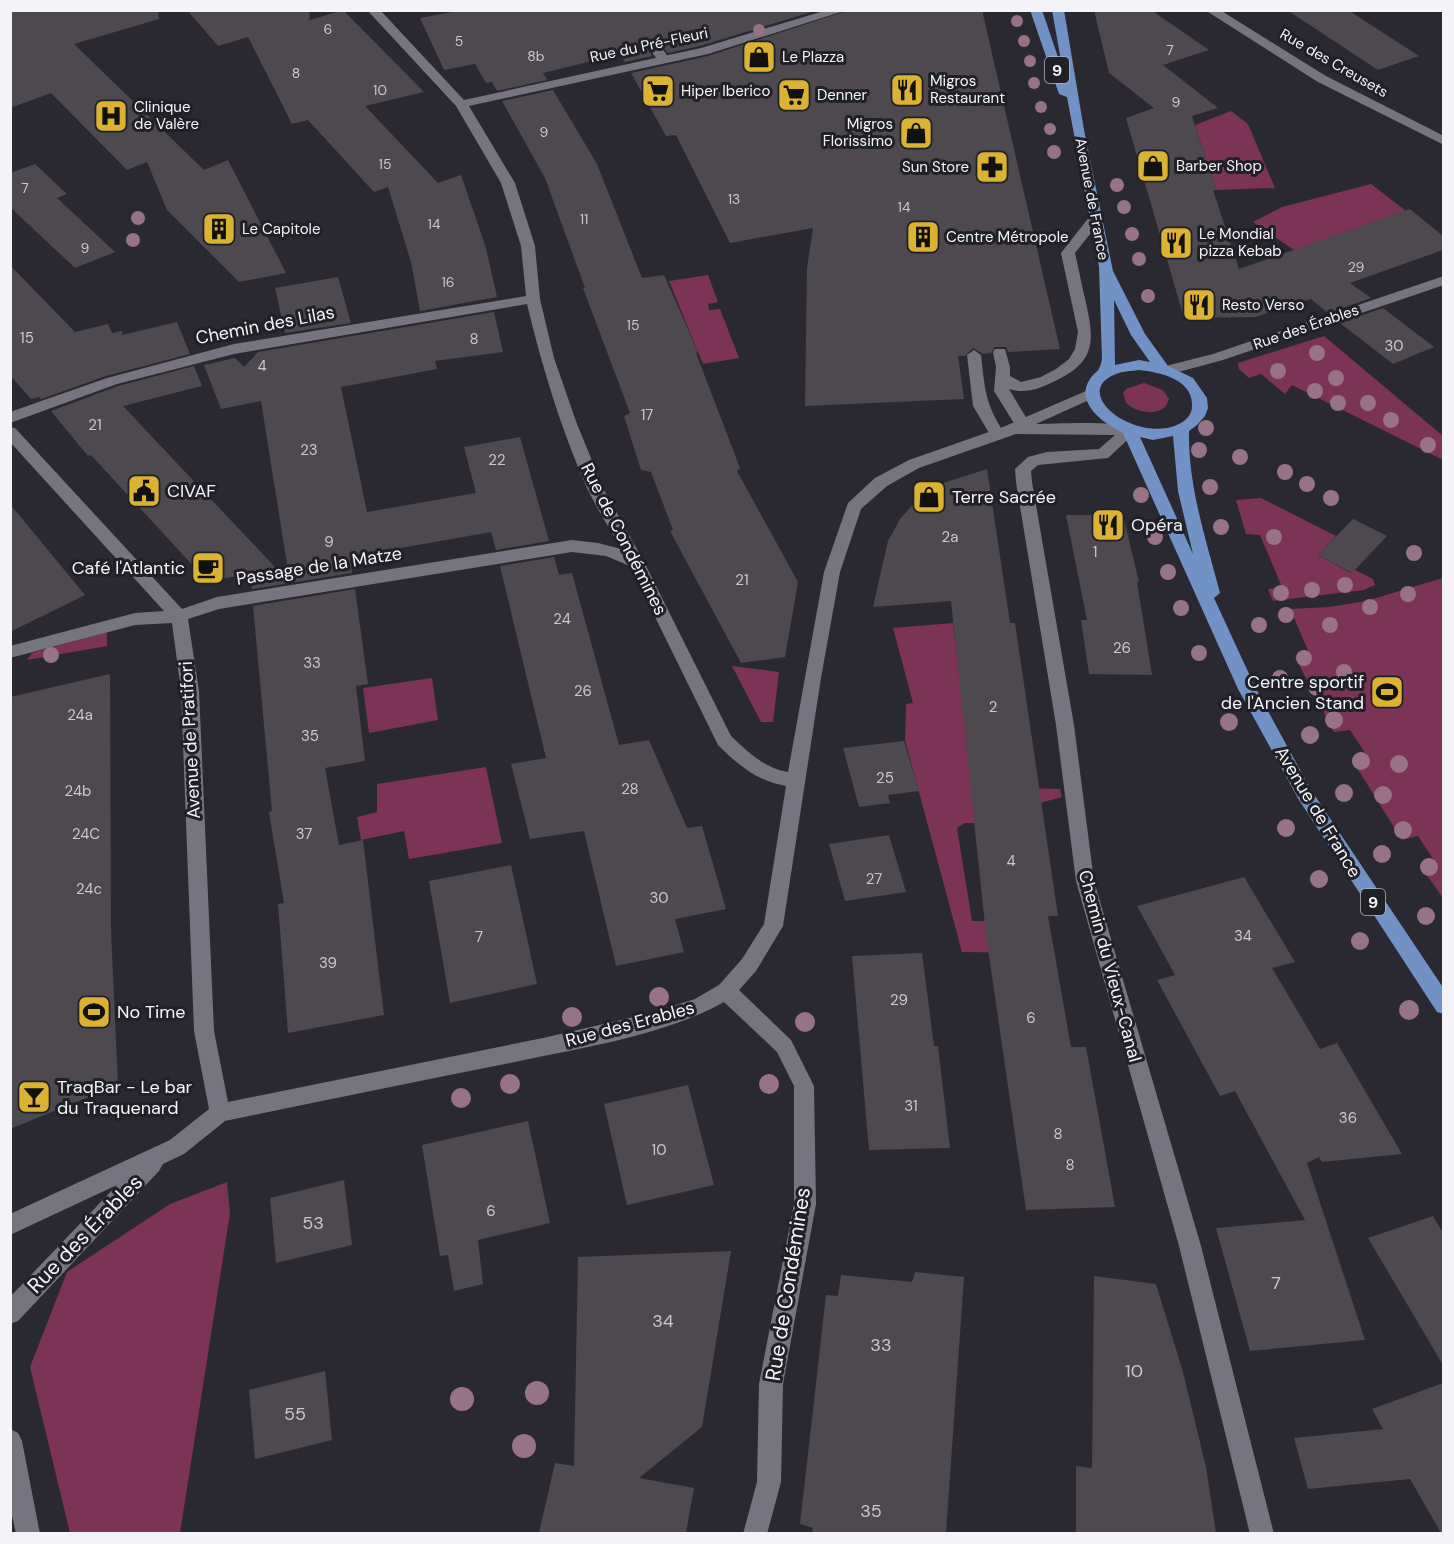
<svg xmlns="http://www.w3.org/2000/svg" width="1454" height="1544" viewBox="0 0 1454 1544" font-family="'DM Sans',sans-serif">
	<style>
		.green { fill: #7b3356 }
		.building { fill: #4e484f }
		.lines { fill: none; stroke-linecap: round; stroke-linejoin: round }
		.lane { fill: #76757f; fill-rule: evenodd }
		.street { fill: #76757f; fill-rule: evenodd }
		.secondary { fill: #76757f; fill-rule: evenodd }
		.primary { fill: #7092c5; fill-rule: evenodd }
		.tree { fill: #987285 }
		.labels { text-anchor: middle; stroke-width: 6; stroke-linejoin: round; paint-order: stroke }
		.far-number-label { font-size: 14px; fill: #cac8ce }
		.far-street-label { font-size: 15px; fill: #f3f3f8; stroke: #202027 }
		.far-poi-label { font-size: 15px; fill: #f3f3f8; stroke: #202027; text-anchor: start }
		.number-label { font-size: 15px; fill: #cac8ce }
		.shield { fill: #202027; stroke: #b4b4b9; stroke-width: 1.5 }
		.shield-label { font-size: 16px; font-weight: bold; fill: #f3f3f8 }
		.street-label { font-size: 18px; fill: #f3f3f8; stroke: #202027 }
		.poi-label { font-size: 18px; fill: #f3f3f8; stroke: #202027; text-anchor: start }
		.near-number-label { font-size: 18px; fill: #cac8ce }
		.near-street-label { font-size: 21px; fill: #f3f3f8; stroke: #202027 }
	</style>
	<rect width="100%" height="100%" fill="#2a2931"/>
	<path class="green" d="M1231 111 1248 124 1275 188 1216 190 1195 125Z
		M1371 184 1406 211 1294 250 1253 222 1282 207Z
		M708 275 718 302 708 304 709 310 720 309 739 358 703 364 669 281Z
		M1324 336 1443 436V460L1292 385 1285 394 1261 374 1249 378 1239 369 1238 363Z
		M1144 383 1163 390 1169 399C1164 419 1137 413 1126 403L1123 393 1126 389Z
		M1261 498 1336 536 1318 555 1351 573 1355 570 1373 579 1375 585 1364 590 1273 601 1268 589 1282 587 1260 535 1246 534 1236 500Z
		M1443 578H1444L1443 898 1421 867 1435 862 1418 836 1402 840 1352 760 1367 756 1350 730 1334 732 1295 657 1310 655 1290 609 1329 607 1366 601Z
		M953 623 973 787 1060 789 1062 797 1040 803 1044 823H965L957 828 972 921H1039L1048 953 962 952 905 740 906 704 913 703 893 628Z
		M107 632V646L27 660 32 653Z
		M732 666 779 672 773 722H761Z
		M432 678 438 720 369 733 363 688Z
		M486 767 502 843 409 859 404 831 361 840 357 817 377 812V784Z
		M227 1182 230 1213 180 1533H70L30 1367 67 1272 170 1204Z"/>
	<path class="building" d="M10 10H158L159 19 74 44 204 170 228 160 286 273 239 282 167 210 147 162 127 170 51 93 10 108Z
		M187 10H309L310 19 307 21 343 10 424 92 365 106 438 183 461 175 486 248 497 297 420 311 411 262 388 187 374 192 308 120 292 124 248 37 218 46Z
		M463 10H818L700 46 668 53 660 44 653 41 646 47 652 56 625 62 620 54 543 73 547 80 497 91 492 82 486 83 475 64 444 70 420 18Z
		M849 10H982L1060 349 1008 352 1006 347H995L991 353 983 354 973 348 965 356H958L964 399 805 406 807 268 813 228 730 243 676 135 666 136 631 73 708 56Z
		M1094 10H1151L1209 50 1163 65 1218 108 1192 116 1216 190H1213L1239 269 1410 209 1443 236V250L1350 283 1371 298 1328 313 1311 299 1255 317 1184 318 1126 118 1154 108 1109 73Z
		M1287 10H1348L1419 56 1378 70Z
		M553 90 597 164 642 278 664 275 698 352 696 353 740 468 737 471 798 582 785 657 741 663 670 531 673 530 651 472 641 470 624 416 630 413 583 288H585L545 178 502 101Z
		M35 164 67 194 57 198 115 252 75 268 10 207V173Z
		M10 265 75 332 108 324 112 333 122 331V335L177 322 190 354 106 376 41 399 39 397 31 399 10 375Z
		M338 277 351 323 285 333 275 288Z
		M1383 308 1434 347 1393 364 1340 323Z
		M494 312 503 352 435 361 437 369 341 387 367 512 476 493 464 447 520 437 549 541 496 550 491 532 350 557 352 573 252 589 250 574 207 581 91 455 88 456 51 411 118 386 194 366 202 386 123 406 290 583 261 401 221 409 204 365 235 358 244 367 258 352Z
		M987 469 1010 623H1015L1058 916H1048L1071 1047H1086L1115 1207 1026 1210 986 935 951 601 873 607 888 541 900 519 919 498 940 484Z
		M10 504 85 595 10 632Z
		M1066 515H1123L1139 582H1137L1152 675 1089 674 1081 620H1087Z
		M1353 519 1387 536 1352 573 1318 555Z
		M554 557 559 575 572 573 619 745 649 740 687 828 702 826 726 909 675 919 684 952 616 966 584 831 530 839 511 764 546 758 500 566Z
		M355 589 368 684 356 686 365 761 325 768 339 845 363 840 384 1015 288 1033 278 904 284 903 269 812 272 811 253 606Z
		M110 674 111 930 118 1085 10 1129V697Z
		M904 741 919 791 888 795 890 803 859 807 843 748Z
		M889 835 906 892 845 901 829 844Z
		M511 865 537 984 450 1003 429 881Z
		M1244 877 1295 962 1272 968 1320 1049 1337 1043 1402 1154 1322 1162 1319 1157 1307 1163 1365 1340 1250 1351 1216 1228 1305 1220 1235 1091 1220 1096 1157 980 1175 975 1137 906Z
		M922 953 934 1046H938L950 1148 869 1150 852 956Z
		M688 1085 714 1185 627 1205 604 1104Z
		M528 1121 550 1223 478 1240 483 1284 454 1291 448 1255 440 1256 422 1145Z
		M344 1180 352 1245 276 1263 270 1198Z
		M1433 1216 1443 1233V1365L1368 1238Z
		M731 1251 702 1427 639 1478 694 1488 686 1533H539L555 1463 574 1466 578 1257Z
		M915 1272 964 1277 946 1533H812L813 1528 800 1524 826 1295 838 1296 841 1275 912 1282Z
		M1094 1276 1156 1284 1183 1372 1206 1467 1216 1533H1076V1466L1092 1468Z
		M325 1371 332 1440 255 1459 249 1390Z
		M1443 1383V1533H1441L1410 1479 1308 1489 1294 1438 1383 1429 1372 1409Z"/>
	<g class="lines">
		<path class="lane" d="M654 43C660 45 671 57 668 63H660L648 47Z
			M1095 215 1102 219 1075 253C1079 270 1082 287 1086 303 1095 343 1095 363 1053 382 1039 389 1024 394 1009 389L1033 429 1025 434 1020 433 994 391 996 367 993 352 995 349H1005L1010 367V376L1021 382 1041 377 1056 369 1069 359 1075 349 1078 332 1061 253 1090 216Z
			M974 350 981 355C985 390 985 404 1005 434L1002 438H992L973 406 967 355Z"/>
		<path class="street" d="M367 10H380L464 100 701 48 827 10H847L708 54 469 106 515 183 535 246 540 299 554 358 577 424 604 490 644 562 731 736C748 752 764 768 788 772L824 572 848 503 875 478 909 460 1003 427 1093 388 1098 390 1100 393 1098 396 1036 424C1054 424 1127 419 1137 431L1108 458 1038 465 1031 471 1032 482 1074 725 1094 881 1201 1246 1274 1534H1250L1179 1246 1076 881 1056 725 1016 482 1015 469 1028 457 1047 452 1099 449 1115 435 1016 434 919 468 887 486 861 509 840 572 821 678 783 926 756 971 739 990 791 1040 814 1086 816 1204 783 1384 781 1482 767 1534H743L757 1482 759 1384 794 1204V1086L777 1052 724 1002C666 1035 581 1048 515 1062 418 1081 322 1101 225 1121L184 1154 163 1164 159 1171 18 1321 10 1324V1297L117 1185 10 1235V1214L170 1140 209 1109 194 1031 181 691 172 623 135 625 10 658V646L135 613 164 611 10 442V427L15 428 182 609 217 597 572 540 598 543 621 549C610 529 597 509 587 488 561 429 542 367 527 304L234 354 117 384 10 423V412L107 378 234 344 526 296 521 246 501 183 456 106ZM572 552 606 556 630 566 718 745C738 765 757 781 786 786L764 924 742 959 719 985 695 999 647 1014 543 1038 228 1102 214 1031 199 691 188 619 219 609Z
			M1205 10H1220L1326 76 1444 136V145L1318 82Z
			M1444 276V285L1223 360 1167 375 1160 370 1162 367 1213 354Z"/>
		<path class="secondary" d="M10 1429 18 1433 22 1441 40 1534H16L10 1506Z"/>
		<path class="primary" d="M1030 10H1042L1063 72 1052 10H1064L1084 130 1113 271 1145 334 1168 366 1193 378 1207 398 1208 408 1205 416 1197 425 1189 431C1188 487 1206 539 1220 593L1214 598 1256 689 1311 790 1444 989V1014L1437 1012 1299 800 1238 689 1123 433C1104 424 1074 403 1090 379 1097 369 1099 374 1102 359L1099 267 1067 97 1059 94ZM1114 300 1131 335 1150 362 1139 360 1115 365ZM1139 370C1159 372 1192 379 1192 404 1193 414 1186 421 1177 425 1134 443 1069 392 1116 374 1123 371 1132 371 1139 370ZM1173 436 1178 491 1193 554 1140 437 1153 440Z"/>
	</g>
	<g class="tree">
		<circle cx="1017" cy="21" r="6"/>
		<circle cx="759" cy="30" r="6"/>
		<circle cx="1024" cy="41" r="6"/>
		<circle cx="1030" cy="61" r="6"/>
		<circle cx="1034" cy="83" r="6"/>
		<circle cx="1041" cy="107" r="6"/>
		<circle cx="1050" cy="129" r="6"/>
		<circle cx="1054" cy="152" r="7"/>
		<circle cx="1117" cy="185" r="7"/>
		<circle cx="1124" cy="207" r="7"/>
		<circle cx="138" cy="218" r="7"/>
		<circle cx="1132" cy="234" r="7"/>
		<circle cx="133" cy="240" r="7"/>
		<circle cx="1139" cy="259" r="7"/>
		<circle cx="1148" cy="296" r="7"/>
		<circle cx="1317" cy="353" r="8"/>
		<circle cx="1278" cy="371" r="8"/>
		<circle cx="1336" cy="378" r="8"/>
		<circle cx="1315" cy="391" r="8"/>
		<circle cx="1338" cy="403" r="8"/>
		<circle cx="1368" cy="403" r="8"/>
		<circle cx="1391" cy="420" r="8"/>
		<circle cx="1206" cy="428" r="8"/>
		<circle cx="1428" cy="445" r="8"/>
		<circle cx="1199" cy="450" r="8"/>
		<circle cx="1240" cy="457" r="8"/>
		<circle cx="1285" cy="472" r="8"/>
		<circle cx="1307" cy="484" r="8"/>
		<circle cx="1210" cy="487" r="8"/>
		<circle cx="1141" cy="495" r="8"/>
		<circle cx="1331" cy="498" r="8"/>
		<circle cx="1221" cy="527" r="8"/>
		<circle cx="1155" cy="537" r="8"/>
		<circle cx="1274" cy="537" r="8"/>
		<circle cx="1414" cy="553" r="8"/>
		<circle cx="1168" cy="572" r="8"/>
		<circle cx="1345" cy="585" r="8"/>
		<circle cx="1312" cy="590" r="8"/>
		<circle cx="1281" cy="593" r="8"/>
		<circle cx="1408" cy="594" r="8"/>
		<circle cx="1370" cy="607" r="8"/>
		<circle cx="1181" cy="608" r="8"/>
		<circle cx="1286" cy="615" r="8"/>
		<circle cx="1259" cy="625" r="8"/>
		<circle cx="1330" cy="625" r="8"/>
		<circle cx="1199" cy="653" r="8"/>
		<circle cx="51" cy="655" r="8"/>
		<circle cx="1304" cy="658" r="8"/>
		<circle cx="1344" cy="672" r="8"/>
		<circle cx="1280" cy="678" r="8"/>
		<circle cx="1317" cy="687" r="9"/>
		<circle cx="1334" cy="720" r="9"/>
		<circle cx="1229" cy="722" r="9"/>
		<circle cx="1310" cy="735" r="9"/>
		<circle cx="1361" cy="761" r="9"/>
		<circle cx="1399" cy="764" r="9"/>
		<circle cx="1344" cy="793" r="9"/>
		<circle cx="1383" cy="795" r="9"/>
		<circle cx="1286" cy="828" r="9"/>
		<circle cx="1403" cy="830" r="9"/>
		<circle cx="1382" cy="854" r="9"/>
		<circle cx="1429" cy="867" r="9"/>
		<circle cx="1319" cy="879" r="9"/>
		<circle cx="1426" cy="916" r="9"/>
		<circle cx="1360" cy="941" r="9"/>
		<circle cx="659" cy="997" r="10"/>
		<circle cx="1409" cy="1010" r="10"/>
		<circle cx="572" cy="1017" r="10"/>
		<circle cx="805" cy="1022" r="10"/>
		<circle cx="510" cy="1084" r="10"/>
		<circle cx="769" cy="1084" r="10"/>
		<circle cx="461" cy="1098" r="10"/>
		<circle cx="537" cy="1393" r="12"/>
		<circle cx="462" cy="1399" r="12"/>
		<circle cx="524" cy="1446" r="12"/>
	</g>
	<defs>
		<symbol id="shop-square" viewBox="-11 -11 22 22"><rect x="-9" y="-9" width="18" height="18" rx="4" fill="#dcb233" stroke="#202027"/><path d="M-5-2.5h2.3a2.7 3.5 0 0 1 5.4 0H5L5.5 6h-11ZM-1.5-2.5h3a1.5 2.3 0 0 0-3 0Z" fill="#111"/></symbol>
		<symbol id="restaurant-square" viewBox="-11 -11 22 22"><rect x="-9" y="-9" width="18" height="18" rx="4" fill="#dcb233" stroke="#202027"/><path d="M-5-6h1v4h1v-4h1v4h1v-4h1v5L-1.5 .5V6h-2V.5L-5-1ZM5-6V6H3V1.5H1.5Q1.5-4 5-6Z" fill="#111"/></symbol>
		<symbol id="supermarket-square" viewBox="-11 -11 22 22"><rect x="-9" y="-9" width="18" height="18" rx="4" fill="#dcb233" stroke="#202027"/><path d="M-6-5.5h2.5l.6 2H6L4.5 2H-2.5L-4.4-4H-6ZM-1.5 3.2a1.3 1.3 0 1 0 .1 0ZM3 3.2a1.3 1.3 0 1 0 .1 0Z" fill="#111"/></symbol>
		<symbol id="hospital-square" viewBox="-11 -11 22 22"><rect x="-9" y="-9" width="18" height="18" rx="4" fill="#dcb233" stroke="#202027"/><path d="M-5-5h3v3.5h4V-5h3V5h-3V1.5h-4V5h-3Z" fill="#111"/></symbol>
		<symbol id="pharmacy-square" viewBox="-11 -11 22 22"><rect x="-9" y="-9" width="18" height="18" rx="4" fill="#dcb233" stroke="#202027"/><path d="M-2-6h4v4h4v4h-4v4h-4v-4h-4v-4h4Z" fill="#111"/></symbol>
		<symbol id="building-square" viewBox="-11 -11 22 22"><rect x="-9" y="-9" width="18" height="18" rx="4" fill="#dcb233" stroke="#202027"/><path d="M-4-6H4V6H1V3H-1V6H-4ZM-2.5-4.3h1.7v1.8h-1.7ZM.8-4.3h1.7v1.8H.8ZM-2.5-1h1.7V.8h-1.7ZM.8-1h1.7V.8H.8Z" fill="#111"/></symbol>
		<symbol id="civic-square" viewBox="-11 -11 22 22"><rect x="-9" y="-9" width="18" height="18" rx="4" fill="#dcb233" stroke="#202027"/><path d="M-.6-6.5H3V-4.5H.6V-3L4-1V1h2V6H-6V1h2V-1L-.6-3ZM-1.2 2.5V6h2.4V2.5Z" fill="#111"/></symbol>
		<symbol id="cafe-square" viewBox="-11 -11 22 22"><rect x="-9" y="-9" width="18" height="18" rx="4" fill="#dcb233" stroke="#202027"/><path d="M-5.5-4.5H6V0H3Q3 3.5 0 3.5H-2.5Q-5.5 3.5-5.5 0ZM3-3.2v2h1.7v-2ZM-6 4.5H4V6H-6Z" fill="#111"/></symbol>
		<symbol id="stadium-square" viewBox="-11 -11 22 22"><rect x="-9" y="-9" width="18" height="18" rx="4" fill="#dcb233" stroke="#202027"/><path d="M0-5a6.5 5 0 1 0 0 10a6.5 5 0 1 0 0-10ZM-3.5-1.8h7v3.6h-7Z" fill="#111"/></symbol>
		<symbol id="bar-square" viewBox="-11 -11 22 22"><rect x="-9" y="-9" width="18" height="18" rx="4" fill="#dcb233" stroke="#202027"/><path d="M-6-5H6L.8 .8V4.5H3.5V6h-7V4.5H-.8V.8Z" fill="#111"/></symbol>
	</defs>
	<g fill-rule="evenodd">
		<use href="#shop-square" x="740" y="38" width="38" height="38"/>
		<use href="#restaurant-square" x="888" y="71" width="38" height="38"/>
		<use href="#supermarket-square" x="639" y="72" width="38" height="38"/>
		<use href="#supermarket-square" x="775" y="76" width="38" height="38"/>
		<use href="#hospital-square" x="92" y="97" width="38" height="38"/>
		<use href="#shop-square" x="897" y="114" width="38" height="38"/>
		<use href="#shop-square" x="1134" y="147" width="38" height="38"/>
		<use href="#pharmacy-square" x="973" y="148" width="38" height="38"/>
		<use href="#building-square" x="200" y="210" width="38" height="38"/>
		<use href="#building-square" x="904" y="218" width="38" height="38"/>
		<use href="#restaurant-square" x="1157" y="224" width="38" height="38"/>
		<use href="#restaurant-square" x="1180" y="286" width="38" height="38"/>
		<use href="#civic-square" x="125" y="472" width="38" height="38"/>
		<use href="#shop-square" x="910" y="478" width="38" height="38"/>
		<use href="#restaurant-square" x="1089" y="506" width="38" height="38"/>
		<use href="#cafe-square" x="189" y="549" width="38" height="38"/>
		<use href="#stadium-square" x="1368" y="673" width="38" height="38"/>
		<use href="#stadium-square" x="75" y="993" width="38" height="38"/>
		<use href="#bar-square" x="15" y="1078" width="38" height="38"/>
	</g>
	<g class="labels">
		<g class="far-number-label">
			<text x="328" y="34">6</text>
			<text x="459" y="46">5</text>
			<text x="1170" y="55">7</text>
			<text x="536" y="61">8b</text>
			<text x="296" y="78">8</text>
			<text x="380" y="95">10</text>
			<text x="1176" y="107">9</text>
			<text x="544" y="137">9</text>
			<text x="385" y="169">15</text>
			<text x="25" y="193">7</text>
			<text x="734" y="204">13</text>
			<text x="904" y="212">14</text>
			<text x="584" y="224">11</text>
			<text x="434" y="229">14</text>
			<text x="85" y="253">9</text>
			<text x="1356" y="272">29</text>
			<text x="448" y="287">16</text>
			<text x="633" y="330">15</text>
		</g>
		<g class="far-street-label">
			<text transform="translate(649 45) rotate(-12)" y="5">Rue du Pré-Fleuri</text>
			<text transform="translate(1334 63) rotate(30)" y="5">Rue des Creusets</text>
			<text transform="translate(1092 199) rotate(79)" y="5">Avenue de France</text>
			<text transform="translate(1306 327) rotate(-19)" y="5">Rue des Érables</text>
		</g>
		<g class="far-poi-label">
			<text x="782" y="62">Le Plazza</text>
			<text x="930" y="86">Migros<tspan x="930" dy="17">Restaurant</tspan></text>
			<text x="681" y="96">Hiper Iberico</text>
			<text x="817" y="100">Denner</text>
			<text x="134" y="112">Clinique<tspan x="134" dy="17">de Valère</tspan></text>
			<text x="893" y="129" text-anchor="end">Migros<tspan x="893" dy="17">Florissimo</tspan></text>
			<text x="1176" y="171">Barber Shop</text>
			<text x="969" y="172" text-anchor="end">Sun Store</text>
			<text x="242" y="234">Le Capitole</text>
			<text x="1199" y="239">Le Mondial<tspan x="1199" dy="17">pizza Kebab</tspan></text>
			<text x="946" y="242">Centre Métropole</text>
			<text x="1222" y="310">Resto Verso</text>
		</g>
		<g class="number-label">
			<text x="27" y="343">15</text>
			<text x="474" y="344">8</text>
			<text x="1394" y="351">30</text>
			<text x="262" y="371">4</text>
			<text x="647" y="420">17</text>
			<text x="95" y="430">21</text>
			<text x="309" y="455">23</text>
			<text x="497" y="465">22</text>
			<text x="950" y="542">2a</text>
			<text x="329" y="547">9</text>
			<text x="1095" y="557">1</text>
			<text x="742" y="585">21</text>
			<text x="562" y="624">24</text>
			<text x="1122" y="653">26</text>
			<text x="312" y="668">33</text>
			<text x="583" y="696">26</text>
			<text x="993" y="712">2</text>
			<text x="80" y="720">24a</text>
			<text x="310" y="741">35</text>
			<text x="885" y="783">25</text>
			<text x="630" y="794">28</text>
			<text x="78" y="796">24b</text>
			<text x="86" y="839">24C</text>
			<text x="304" y="839">37</text>
			<text x="1011" y="866">4</text>
			<text x="874" y="884">27</text>
			<text x="89" y="894">24c</text>
			<text x="659" y="903">30</text>
			<text x="1243" y="941">34</text>
			<text x="479" y="942">7</text>
			<text x="328" y="968">39</text>
			<text x="899" y="1005">29</text>
			<text x="1031" y="1023">6</text>
			<text x="911" y="1111">31</text>
			<text x="1348" y="1123">36</text>
			<text x="1058" y="1139">8</text>
			<text x="659" y="1155">10</text>
			<text x="1070" y="1170">8</text>
			<text x="491" y="1216">6</text>
		</g>
		<g class="shield">
			<rect x="1045" y="57" width="24" height="26" rx="4.5"/>
			<rect x="1361" y="889" width="24" height="26" rx="4.5"/>
		</g>
		<g class="shield-label">
			<text x="1057" y="76">9</text>
			<text x="1373" y="908">9</text>
		</g>
		<g class="street-label">
			<text transform="translate(265 325) rotate(-11)" y="6">Chemin des Lilas</text>
			<text transform="translate(624 539) rotate(63)" y="6">Rue de Condémines</text>
			<text transform="translate(319 566) rotate(-9)" y="6">Passage de la Matze</text>
			<text transform="translate(190 740) rotate(-93)" y="6">Avenue de Pratifori</text>
			<text transform="translate(1318 812) rotate(59)" y="6">Avenue de France</text>
			<text transform="translate(1110 966) rotate(75)" y="6">Chemin du Vieux-Canal</text>
			<text transform="translate(630 1024) rotate(-15)" y="6">Rue des Erables</text>
		</g>
		<g class="poi-label">
			<text x="167" y="497">CIVAF</text>
			<text x="952" y="503">Terre Sacrée</text>
			<text x="1131" y="531">Opéra</text>
			<text x="185" y="574" text-anchor="end">Café l'Atlantic</text>
			<text x="1364" y="688" text-anchor="end">Centre sportif<tspan x="1364" dy="21">de l'Ancien Stand</tspan></text>
			<text x="117" y="1018">No Time</text>
			<text x="57" y="1093">TraqBar - Le bar<tspan x="57" dy="21">du Traquenard</tspan></text>
		</g>
		<g class="near-number-label">
			<text x="313" y="1229">53</text>
			<text x="1276" y="1289">7</text>
			<text x="663" y="1327">34</text>
			<text x="881" y="1351">33</text>
			<text x="1134" y="1377">10</text>
			<text x="295" y="1420">55</text>
			<text x="871" y="1517">35</text>
		</g>
		<g class="near-street-label">
			<text transform="translate(85 1234) rotate(-46)" y="7">Rue des Érables</text>
			<text transform="translate(788 1284) rotate(-81)" y="7">Rue de Condémines</text>
		</g>
	</g>
	<rect width="1454" height="1544" fill="none" stroke="#f3f3f8" stroke-width="24"/>
</svg>
